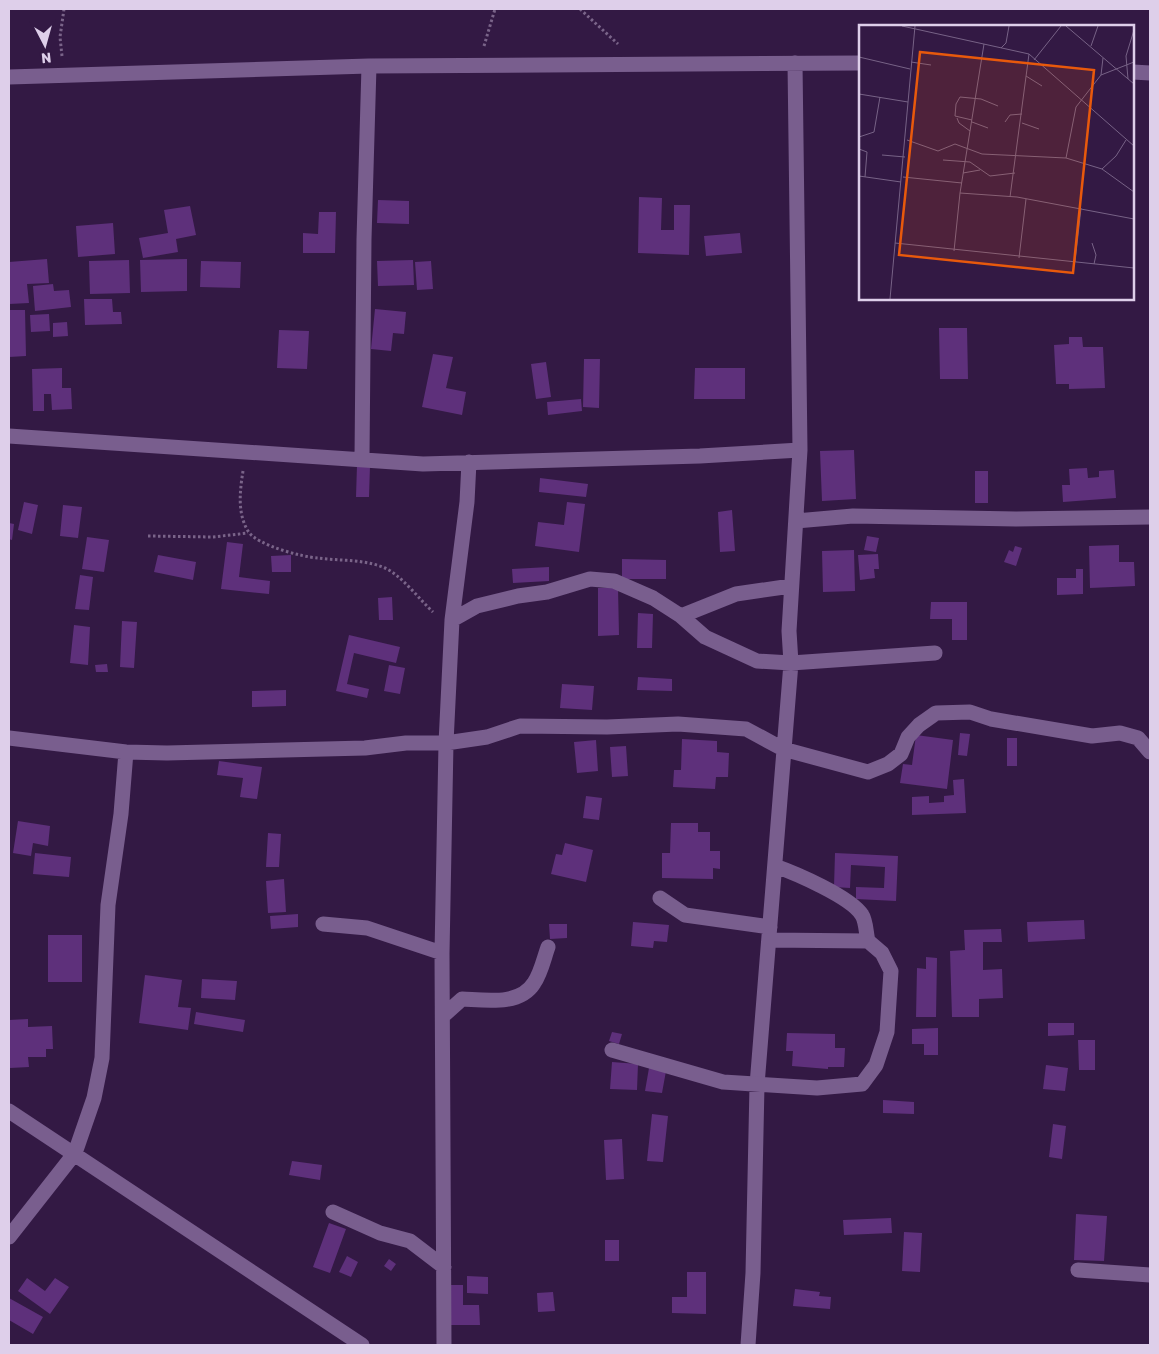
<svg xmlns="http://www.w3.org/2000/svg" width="1159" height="1354" viewBox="0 0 1159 1354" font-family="Rubik,sans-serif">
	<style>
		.building { fill: #5e307b }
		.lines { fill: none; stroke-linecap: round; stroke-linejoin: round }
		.path { stroke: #7a6489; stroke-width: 3; stroke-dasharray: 2.5 2.5; stroke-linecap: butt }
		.minor { stroke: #795e8e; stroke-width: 15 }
		.inset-road { fill: none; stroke: #776286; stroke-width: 1 }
		.view { fill: #e8590c; fill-opacity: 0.15; stroke: #e8590c; stroke-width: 2.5 }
		.inset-edge { fill: none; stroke: #decfea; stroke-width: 2.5 }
	</style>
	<rect width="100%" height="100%" fill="#331944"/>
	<path class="building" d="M639 197 662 198 661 230H674V205H690L689 255 638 253Z
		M378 200 409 201V224L377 223Z
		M190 206 196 235 176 239 178 252 143 258 139 238 168 233 164 210Z
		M319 212H336L335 253H303V233L318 234Z
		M113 223 115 254 78 257 76 226Z
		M740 233 742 253 706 256 704 236Z
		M47 259 49 283 27 284 29 303 9 304V262Z
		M187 259V291L141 292 140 260Z
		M129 260 130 293 90 294 89 261Z
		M413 260 414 285 378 286 377 261Z
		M201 261 241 262 240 288 200 287Z
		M431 261 433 289 417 290 415 262Z
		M53 284 54 291 69 290 71 307 35 311 33 286Z
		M84 299H112L113 312H121L122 324 85 325Z
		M375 309 406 312 404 334 393 333 391 351 371 349Z
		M9 310H25L26 356 9 357Z
		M49 314 50 331 31 332 30 315Z
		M67 322 68 336 53 337V323Z
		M939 328H967L968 379H940Z
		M279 330 309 331 307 369 277 368Z
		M1069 337H1082L1083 347H1103L1105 388 1069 389V384H1056L1054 345 1069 344Z
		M433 354 453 357 446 388 466 392 462 415 422 407Z
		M584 359H600L599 408 583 407Z
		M546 362 551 397 536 399 531 364Z
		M62 368V388H71L72 409 52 410 51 394H44V411H33L32 369Z
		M695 368H745V399H694Z
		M581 399 582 411 548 415 547 402Z
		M854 450 856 499 822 501 820 451Z
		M357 465 370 466 369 497H356Z
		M1087 468 1088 478 1099 477V471L1114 470 1116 498 1063 502 1062 485H1070L1069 469Z
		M975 471H988V503H975Z
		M540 478 588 484 586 497 539 492Z
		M24 502 38 505 32 534 18 530Z
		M567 502 585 504 579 552 535 546 538 522 564 525Z
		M63 505 82 507 78 538 60 536Z
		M732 510 735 551 720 552 718 512Z
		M9 523 14 524 12 540 9 539Z
		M867 536 879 538 876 552 864 550Z
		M87 537 109 540 104 572 82 569Z
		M227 542 243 544 239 577 270 581 269 594 221 589Z
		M1119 545V562H1134L1135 586 1090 588 1089 546Z
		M1015 546 1022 548 1016 566 1004 562 1009 550 1013 552Z
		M854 550 855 591 823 592 822 551Z
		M878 554 879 569H874L875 578 860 580 858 555Z
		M158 555 196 562 193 580 154 572Z
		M291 555V572H272L271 556Z
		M622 559 666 560V579H622Z
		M549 567V581L513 583 512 569Z
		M1076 569H1083V594L1057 595V578H1076Z
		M80 575 93 577 89 610 75 609Z
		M598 588H618L619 635 598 636Z
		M392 597 393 620H379L378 598Z
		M931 602H967V640H952V619H930Z
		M638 613 653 614 652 648H637Z
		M122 621 137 622 134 668 120 667Z
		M74 625 90 627 88 665 70 663Z
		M349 635 400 647 396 663 354 653 347 684 369 689 367 698 336 691Z
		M107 664 108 672H96L95 665Z
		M389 665 405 668 400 694 384 691Z
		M638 677 672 679V691L637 690Z
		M562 684 594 686 592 710 560 708Z
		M286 690V706L252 707V691Z
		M960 733 970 734 967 756 958 755Z
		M916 735 953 740 947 789 900 783 903 764 912 765Z
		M1007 738H1017V766H1007Z
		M682 739 717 741V752L729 753 728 777H716L715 789 673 787 674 770H681Z
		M596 740 598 771 577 773 574 742Z
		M626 746 628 776 612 777 610 747Z
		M219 761 262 767 257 799 240 797 243 778 217 775Z
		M964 779 966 813 912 815V797L929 796V803L944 802V796L954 795 953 780Z
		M586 796 602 798 599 820 583 818Z
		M18 821 50 826 48 846 33 843 31 856 13 853Z
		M671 823H698V832H710V851H720V869L713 868V879L662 878V853H670Z
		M268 833 281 834 279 867H266Z
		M565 843 593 850 586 882 551 874 556 854 562 855Z
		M35 853 71 857 69 877 33 874Z
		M835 853 898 856 896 901 856 899V887L884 888 885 867 851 865 850 888 834 887Z
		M284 879 286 912 268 913 266 881Z
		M298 914V927L271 929 270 916Z
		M1084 920 1085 939 1028 942 1027 922Z
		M633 922 669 925 667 942 654 941 653 948 631 946Z
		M549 924H567V938L550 939Z
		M1001 929 1002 942H983V970L1002 969 1003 998 979 999V1017H952L950 951 965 950 964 930Z
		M48 935H82V982H48Z
		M926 957 937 958 936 1017H916L917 968 926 969Z
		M145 975 182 980 178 1007 191 1008 188 1030 139 1023Z
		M202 979 237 981 235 1000 201 998Z
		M196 1012 245 1020 243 1032 194 1024Z
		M28 1019V1027L52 1026 53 1049H46V1057H28L29 1067 10 1068 9 1020Z
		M1048 1023H1074V1035L1048 1036Z
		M938 1028V1055H924V1044H912V1029Z
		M612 1032 622 1034 619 1044 609 1041Z
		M787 1033 835 1034V1048H845L844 1067H828V1069L792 1066 793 1051H786Z
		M1078 1040H1095V1070H1079Z
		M612 1062 638 1064 637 1090 610 1089Z
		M1046 1065 1068 1068 1065 1091 1043 1089Z
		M649 1068 666 1071 662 1093 645 1091Z
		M883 1100 914 1102V1114L883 1113Z
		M652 1114 668 1116 663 1162 647 1161Z
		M1053 1124 1066 1126 1062 1159 1049 1157Z
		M622 1139 624 1179 606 1180 604 1140Z
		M292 1161 322 1165 320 1180 289 1175Z
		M1076 1214 1107 1216 1104 1261 1074 1260Z
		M891 1218 892 1233 844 1235 843 1220Z
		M329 1223 346 1229 330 1273 313 1267Z
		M904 1232 922 1233 920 1272 902 1271Z
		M605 1240H619V1261H605Z
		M347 1256 358 1262 351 1277 339 1272Z
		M389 1259 396 1264 391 1271 384 1266Z
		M687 1272H706V1314L672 1313V1297H687Z
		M467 1276 488 1277V1294L467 1293Z
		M27 1278 45 1291 55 1278 69 1287 50 1314 18 1291Z
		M450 1285H463V1305H479L480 1325H450Z
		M795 1289 820 1292 819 1296 831 1297 830 1309 793 1306Z
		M553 1292 555 1311 538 1312 537 1293Z
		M9 1298 43 1317 33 1334 9 1320Z"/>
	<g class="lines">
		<path class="path" d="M580 9 618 44
			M484 46 495 9
			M62 56 60 37 64 9
			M243 471C240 490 237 513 248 531 256 545 302 557 318 558 340 561 364 559 385 568 401 575 420 600 433 612
			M148 536 213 537 248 533"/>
		<path class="minor" d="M1133 72 1150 73
			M9 77 369 66 860 63
			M9 436 423 464 700 456 800 450
			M362 458 364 239 369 66
			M796 521 853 516 1016 519 1150 517
			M681 616 736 594 791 586
			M452 620 477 606 518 596 547 592 590 579 614 581 653 598 681 616 705 637 757 661 791 663 935 653
			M9 738 126 752 167 753 365 748 406 743H446L487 737 520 726 607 727 678 724 746 729 783 749 868 772 888 764 901 754 908 737 919 725 936 713 970 712 991 719 1092 736 1120 733 1138 738 1150 752
			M775 866C795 873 851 897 862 915 866 921 866 933 868 941
			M660 898 685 915 770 927
			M323 924 367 928 442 953
			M443 1016 462 999C485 1000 520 1006 534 983 541 973 544 958 548 947
			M612 1050 723 1082 817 1088 862 1084 876 1065 887 1032 891 971 882 953 868 941 769 940
			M9 1111 362 1345
			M333 1212 380 1233 410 1241 444 1267
			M9 1237 75 1153 94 1098 102 1058 108 905 121 814 126 752
			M1078 1270 1150 1275
			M444 1345 442 953 446 743 452 620 467 502 469 462
			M748 1345 753 1273 757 1085 791 663 789 631 800 450 795 63"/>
	</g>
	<g transform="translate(859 25)">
		<rect width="275" height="275" fill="#331944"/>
		<path class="inset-road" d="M43 1 170 29 275 121M207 1 275 59M232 21 239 1M142 23 147 18 150 1M0 32 51 44M175 35 202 1M52 37 72 40M242 50 275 37M167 51 183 61M269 54 267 31 275 5M0 69 49 77M98 93 100 98 111 106M113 95 96 91 97 79 101 72 122 74 139 81M113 97 129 103M146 97 151 90 163 89M163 98 180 104M0 112 15 107 21 72M48 115 79 126 96 119 123 129 207 133 243 144 275 167M0 124 8 127 6 152M23 130 46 132M207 133 217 82 242 50 244 33M84 135 111 137 131 151 156 148M243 144 257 131 267 115M104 148 121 145M0 151 42 157M44 152 103 158M101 168 158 172 275 194M151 172 170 29M36 218 275 243M233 218 237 230 235 239M95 226 101 168 125 19M160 233 167 174M216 237 222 183M31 274 56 1"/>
		<path class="view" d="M61 27 235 45 214 248 40 230Z"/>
		<rect width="275" height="275" class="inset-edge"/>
	</g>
	<rect width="1159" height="1354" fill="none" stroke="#decfea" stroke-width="20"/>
	<g transform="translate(45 45) rotate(174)" stroke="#331944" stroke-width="4" paint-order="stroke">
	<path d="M0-4L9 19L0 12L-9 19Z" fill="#decfea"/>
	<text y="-8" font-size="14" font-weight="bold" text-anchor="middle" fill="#decfea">N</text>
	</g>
</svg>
